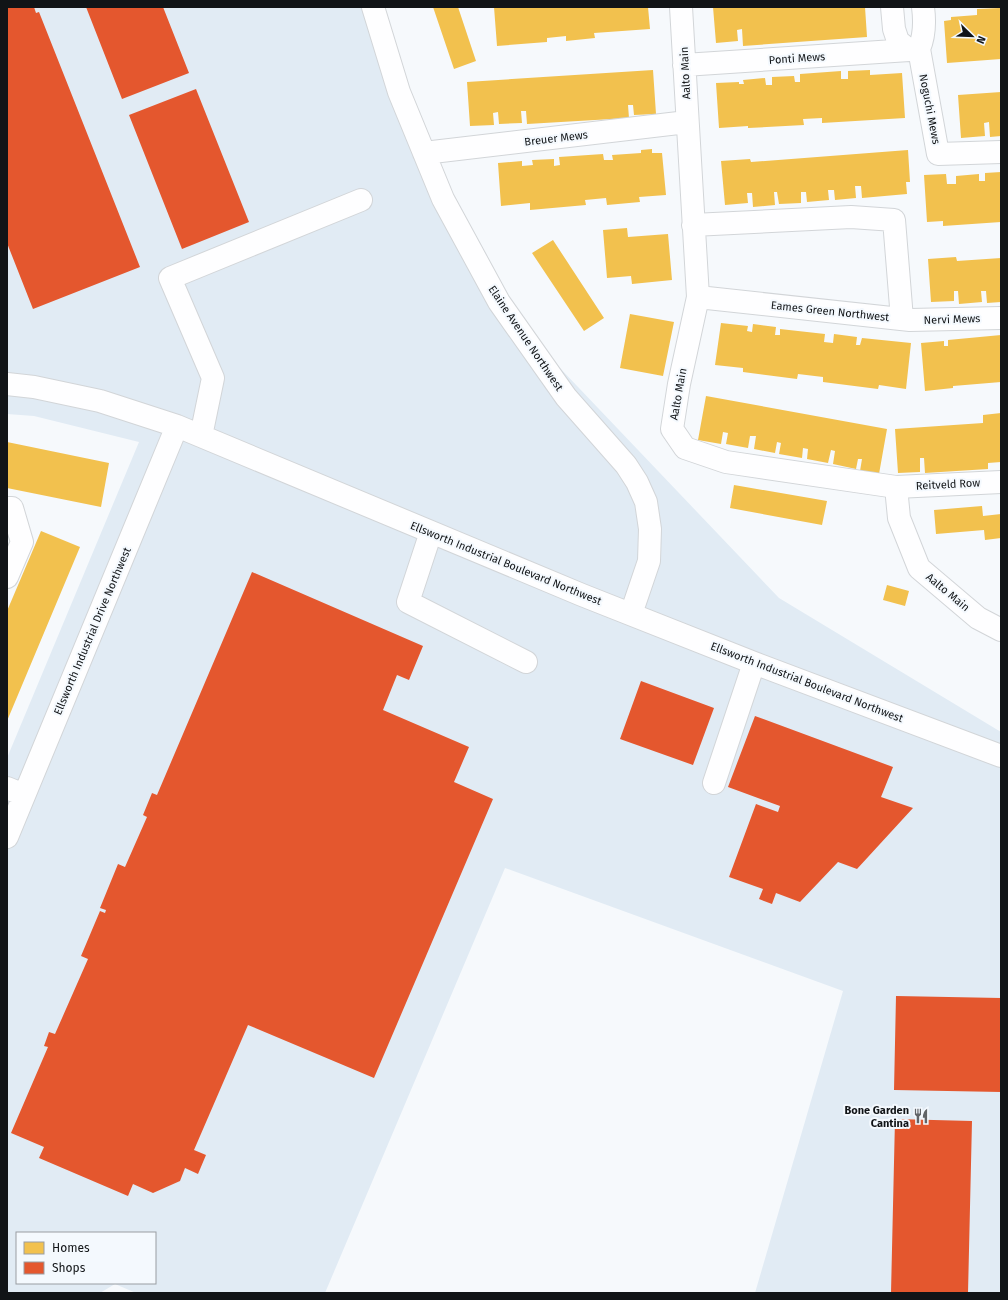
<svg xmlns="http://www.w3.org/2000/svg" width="1008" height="1300" viewBox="0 0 1008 1300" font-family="'Fira Sans',sans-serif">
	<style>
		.built { fill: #e1ebf4; fill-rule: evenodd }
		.homes { fill: #f2c14e }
		.shops { fill: #e4572e }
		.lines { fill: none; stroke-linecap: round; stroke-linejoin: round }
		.minor-casing { stroke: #d2d5d8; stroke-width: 24 }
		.minor { stroke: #fefeff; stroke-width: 22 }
		.labels { text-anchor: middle; stroke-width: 4; stroke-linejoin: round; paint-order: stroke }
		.street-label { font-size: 11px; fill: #111417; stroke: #f4f9fe }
		.poi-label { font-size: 11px; font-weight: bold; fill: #111417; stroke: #f4f9fe; text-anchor: end }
	</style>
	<rect width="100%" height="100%" fill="#f6f9fc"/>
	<path class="built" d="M7 7H385L392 54 424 153 538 345 779 598 1001 732V1293H755L843 991 505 868 325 1293H136L115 1284 100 1293H7V758L139 442 34 416 7 414ZM17 1233H155V1283H17Z"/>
	<path class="homes" d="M433 7H458L476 61 454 69Z
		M494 7H648L650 29 594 33 595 38 566 41V36L547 38V42L497 46Z
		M713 7H865L867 37 743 46 742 29 737 30 738 41 716 43Z
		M1000 8 1001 59 947 63 944 21 951 20V17L977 15V9Z
		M653 70 656 114 634 115 633 105H628L629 118 527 124 526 111H521L522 123 499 124 498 112 493 113 494 125 470 126 467 82Z
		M870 70V75L902 73 905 118 822 123V118L803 119 804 125 748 128V126L719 128 716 83 739 82V84H744L743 80 765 78 766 85H772V77L794 76 795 82H800V74L841 71V79H848V71Z
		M1001 92V136L990 137 989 122 984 123 985 136 961 138 958 95Z
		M652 149V153H662L666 195 639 197 640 202 607 205 606 198 585 200 586 205 530 210V203L501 206 498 163 522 161V166L533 165 532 160 554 159V166L560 165 559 157 603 154 604 160H613L612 155 641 153V150Z
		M908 150 910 182H906L907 194 862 198 861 186H855L856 198 835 200 834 190H828L829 200 807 202 806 192H801V203L779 204 777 192H774L775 205 753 207 752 193H747L748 203 725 205 721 161 750 159 751 162Z
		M1001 172V222L943 226V221L927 222 924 175 946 174 947 184H956V176L979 174V181H985V173Z
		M627 228 628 237 668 234 672 280 632 284 631 276 607 278 603 230Z
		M553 240 604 318 584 331 532 253Z
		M956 257 957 261 1001 258V302L987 303 986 291H981L982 302 959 304 958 291H954V301L931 302 928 259Z
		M630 314 674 322 663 376 620 368Z
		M721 323 748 326 747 331 752 332 753 324 776 327 775 335H780V329L825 334 824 342 833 343 834 334 857 337 856 345H860L862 338 911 343 906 389 879 385 878 389 823 382V377L798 374 797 379 743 372V368L715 365Z
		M1001 335V382L953 386V388L925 391 921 343 944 341V346H948V340Z
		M706 396 887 429 879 474 860 471 862 459H858L856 469 833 464 835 451 831 450 828 463 807 459 808 449 803 448 802 458 779 454 781 443 777 442 775 453 754 449 756 436H750L748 448 726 444 728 433 723 432 721 444 698 440Z
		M1001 413V462L988 463V469L925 473 924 458H920V472L898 473 895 429 983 423V415Z
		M7 442 109 463 101 507 7 488Z
		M734 485 827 501 822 525 730 508Z
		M982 506 983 516 1001 514V538L985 540 984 530 936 534 934 510Z
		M41 531 80 547 7 721V611Z
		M887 585 909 591 905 606 883 600Z"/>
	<path class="shops" d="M7 7H34L36 13 39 12 140 267 33 309 7 243Z
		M86 7H163L189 73 122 99Z
		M196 89 249 222 182 249 129 115Z
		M252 572 423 646 409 680 397 675 383 710 469 747 454 782 493 799 374 1078 248 1025 194 1150 206 1155 198 1174 185 1168 180 1181 153 1193 133 1184 128 1196 39 1158 44 1147 11 1133 48 1047 44 1046 49 1032 55 1034 88 959 81 956 100 911 105 913 106 910 100 908 118 864 125 867 147 817 143 815 152 793 157 795Z
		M641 681 714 708 693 765 620 739Z
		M755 716 893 767 881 797 913 808 857 869 838 862 800 902 776 893 772 904 759 899 763 889 729 877 756 804 778 812 780 806 728 787Z
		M896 996 1001 998V1092L894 1090Z
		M895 1119 972 1121 968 1293H891Z"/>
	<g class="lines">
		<defs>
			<path id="minor" d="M373 7 399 92 443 199 499 302 566 397 626 465 637 482 646 502 650 529 649 561 631 614
				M681 7 698 297 679 384 672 429 685 448 726 462 896 487 899 518 919 568 978 618 1001 630
				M892 7 894 29 898 41 909 50 919 49C925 35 925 22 923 7
				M919 49 938 154 1001 152
				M684 65 909 50
				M424 153 687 122
				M693 225 851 217 894 220 902 319
				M698 297 910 320 1001 318
				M7 384 34 387 100 401 177 426 582 595 754 663 1001 756
				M201 436 213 378 170 278 361 200
				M896 487 1001 482
				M7 508H12L22 542 7 577
				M431 532 408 602 526 662
				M714 783 754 663
				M7 788 24 795
				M7 837 177 426"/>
		</defs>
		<use href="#minor" class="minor-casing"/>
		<use href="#minor" class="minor"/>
	</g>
	<defs>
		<symbol id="restaurant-bare" viewBox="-9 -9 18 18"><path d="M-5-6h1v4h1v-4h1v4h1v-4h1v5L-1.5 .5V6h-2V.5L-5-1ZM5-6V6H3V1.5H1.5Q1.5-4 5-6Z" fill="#616467" stroke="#f4f9fe" stroke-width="2.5" paint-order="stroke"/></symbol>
	</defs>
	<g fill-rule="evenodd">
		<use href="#restaurant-bare" x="910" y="1105" width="22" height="22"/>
	</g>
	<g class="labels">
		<g class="street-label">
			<text transform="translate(797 58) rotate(-4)" y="4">Ponti Mews</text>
			<text transform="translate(685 73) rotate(-93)" y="4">Aalto Main</text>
			<text transform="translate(930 109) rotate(79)" y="4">Noguchi Mews</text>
			<text transform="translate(556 138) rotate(-7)" y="4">Breuer Mews</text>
			<text transform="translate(830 311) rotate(6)" y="4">Eames Green Northwest</text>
			<text transform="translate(952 319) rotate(-2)" y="4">Nervi Mews</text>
			<text transform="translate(526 338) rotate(56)" y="4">Elaine Avenue Northwest</text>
			<text transform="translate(678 394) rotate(-80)" y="4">Aalto Main</text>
			<text transform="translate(948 484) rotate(-3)" y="4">Reitveld Row</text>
			<text transform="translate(506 563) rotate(22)" y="4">Ellsworth Industrial Boulevard Northwest</text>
			<text transform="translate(948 592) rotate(40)" y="4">Aalto Main</text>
			<text transform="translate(92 631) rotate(-67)" y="4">Ellsworth Industrial Drive Northwest</text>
			<text transform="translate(807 682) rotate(21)" y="4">Ellsworth Industrial Boulevard Northwest</text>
		</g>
		<g class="poi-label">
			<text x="909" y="1114">Bone Garden<tspan x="909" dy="13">Cantina</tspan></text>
		</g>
	</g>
	<rect width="1008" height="1300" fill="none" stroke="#111417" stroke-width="16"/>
	<rect x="16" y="1232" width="140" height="52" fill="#f4f9fe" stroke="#999da2"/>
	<rect x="24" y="1242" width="20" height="12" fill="#f2c14e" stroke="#999da2"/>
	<text x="52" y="1252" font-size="12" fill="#111417">Homes</text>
	<rect x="24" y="1262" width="20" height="12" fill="#e4572e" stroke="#999da2"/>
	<text x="52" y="1272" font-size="12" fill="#111417">Shops</text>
	<g transform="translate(972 36) rotate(113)" stroke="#f4f9fe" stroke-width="3" paint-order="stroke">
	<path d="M0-3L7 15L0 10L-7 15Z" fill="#111417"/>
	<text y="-6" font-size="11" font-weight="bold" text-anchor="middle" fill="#111417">N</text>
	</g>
</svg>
